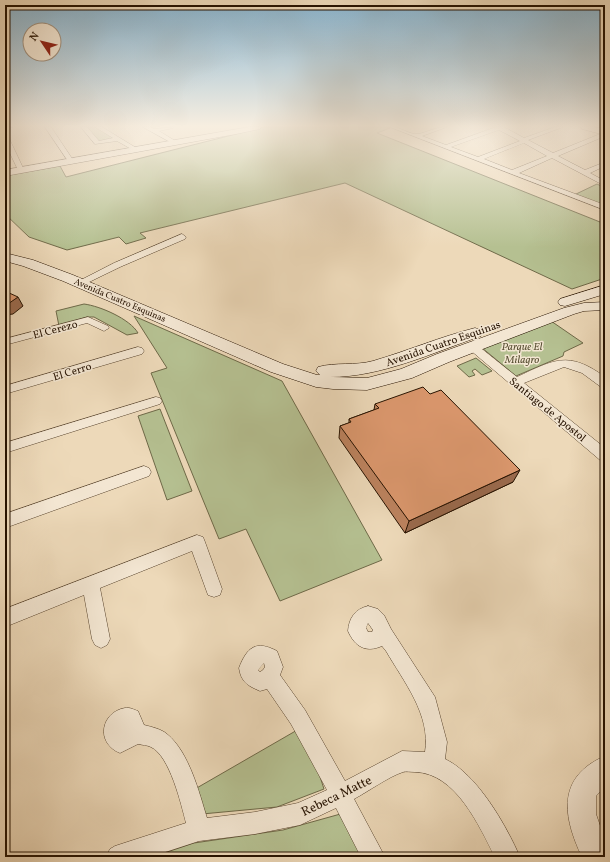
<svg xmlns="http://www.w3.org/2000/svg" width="610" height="862" viewBox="0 0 610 862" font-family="Vollkorn,serif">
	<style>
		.green { fill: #b5c091; stroke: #6e6948 }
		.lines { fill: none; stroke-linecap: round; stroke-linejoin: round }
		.minor-casing { stroke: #58442e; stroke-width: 1 }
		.tertiary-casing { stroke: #58442e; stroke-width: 1 }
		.secondary-casing { stroke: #261200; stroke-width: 1 }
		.minor { fill: #f3e6d2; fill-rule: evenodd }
		.tertiary { fill: #f3e6d2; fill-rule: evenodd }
		.secondary { fill: #f3e6d2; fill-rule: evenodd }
		.wall { fill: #bd835f; stroke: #261200 }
		.shaded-wall { fill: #9a6a4d; stroke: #261200 }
		.building { fill: #dc986e; stroke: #261200 }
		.labels { text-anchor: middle; stroke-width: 3; stroke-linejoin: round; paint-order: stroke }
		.far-street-label { font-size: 9px; fill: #261200; stroke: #f3e6d2 }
		.street-label { font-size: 11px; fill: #261200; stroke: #f3e6d2 }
		.park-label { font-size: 11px; font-style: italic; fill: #584f33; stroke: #f3e6d2 }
		.near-street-label { font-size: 13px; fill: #261200; stroke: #f3e6d2 }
	</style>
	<rect width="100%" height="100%" fill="#edd9b9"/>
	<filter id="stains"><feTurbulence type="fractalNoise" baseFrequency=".005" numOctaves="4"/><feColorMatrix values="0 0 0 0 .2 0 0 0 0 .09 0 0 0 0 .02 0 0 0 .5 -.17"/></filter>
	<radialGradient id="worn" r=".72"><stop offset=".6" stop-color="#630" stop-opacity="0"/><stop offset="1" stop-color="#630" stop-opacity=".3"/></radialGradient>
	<path class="green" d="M85 127H96L116 139 98 142Z
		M264 127H386L390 128 377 133 605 224V278L572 289 345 183 140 233 146 238 126 244 119 237 67 250 29 237 5 214V176L60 166 66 177Z
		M597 184 605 188V206L574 195Z
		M84 304C100 306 130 319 138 333L127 335 94 317H87L59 326 56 311Z
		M134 316 282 381 382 560 280 601 246 529 219 539 151 373 167 368Z
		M551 321 583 343 564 352 563 356 516 376 481 347Z
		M476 358 492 371 482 375 475 369 472 371 475 375 469 377 457 366Z
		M160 409 192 491 167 500 138 416Z
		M299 729 313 755 324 789 277 807 202 814 195 789Z
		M344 813 362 857H152L194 843 283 830Z"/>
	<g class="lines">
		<defs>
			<path id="minor" d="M45 127H51L73 160 72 161H68Z
				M81 127H87L99 141 113 138 95 127H102L138 149 133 150 117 141 95 144Z
				M143 127H150L154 129 174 127 173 128 159 131 177 142 172 143Z
				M390 127C400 126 409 135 418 134 428 132 436 127 447 127L422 136 446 145 496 127H504L524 138 555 127H563L528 140 553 153 605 132V136L558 156 585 170 605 162V166L590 173 605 181V186L552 158 519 173 605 205V210ZM499 130 520 141 478 157 451 147ZM524 143 547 156 512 170 484 159Z
				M5 134 8 136 24 170 23 171 18 170 5 143Z
				M182 234 186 237 185 239 120 267 83 285H77L75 283 114 263Z
				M88 317 108 326 109 328 104 331 87 323 5 345V339Z
				M473 343 477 345 517 377C554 360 568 350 605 377V388L601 387 582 373 564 367 524 383 605 448V461L600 460 469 349 467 347 469 345Z
				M138 347 142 348 144 351 142 354 5 394V386Z
				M156 397 160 398 162 401 160 404 5 453V443Z
				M144 466 149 468 151 472 149 476 5 528V514Z
				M197 535 203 537 205 542 222 589 220 595 214 597 208 595 192 551 100 588 110 639 107 645 101 648 95 645 92 639 84 595 5 627V609Z
				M368 606 378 609 384 615 391 629 435 697 447 742 445 759C477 774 506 825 520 857H495C479 826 456 773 415 772 411 772 406 771 403 772 388 777 369 791 354 799L385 857H361L336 808 300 825 255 834 199 841 150 857H106L110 849 115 846 186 823C181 804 170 756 151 747 147 745 142 745 138 744L120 753C95 743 101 712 125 708 130 707 134 710 138 711L144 725C152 727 161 729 167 734 189 752 199 792 207 818L255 812 298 803 327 790 291 724 267 689 260 691C248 686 241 682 239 668 247 647 256 640 277 651L283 667 280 675 305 710 345 781 402 751 425 752C431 715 404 682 386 651L382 646C366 653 355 647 348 631 349 618 355 609 368 606ZM368 623 373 630 372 632H368L366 628ZM264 663 265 667 263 670 260 672 258 670Z"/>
			<path id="tertiary" d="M249 127H261L260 129 236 134 5 176V170Z
				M605 756V787L596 796V814L605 840V857H582C563 817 556 777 605 756Z"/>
			<path id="secondary" d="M581 127H594L605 129V135L582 129Z
				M5 253 33 260 73 275 283 364 317 375H320L316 371 318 367C336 362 355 366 373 361 407 351 440 337 475 328L481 330 483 333 481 336C432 353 381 377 330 377H333L367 378 401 369 437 354 564 308 584 303 605 302V310L584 311 574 314 449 362 412 378 367 390 333 389 316 387 271 372 63 281 23 266 5 261Z
				M605 285V294L565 306 560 305 558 302 560 299Z"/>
		</defs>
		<use href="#minor" class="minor-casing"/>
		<use href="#tertiary" class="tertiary-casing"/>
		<use href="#secondary" class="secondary-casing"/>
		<use href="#minor" class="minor"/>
		<use href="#tertiary" class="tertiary"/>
		<use href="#secondary" class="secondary"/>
	</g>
	<path class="wall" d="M375 404 513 482 405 533 339 438 340 426 349 423V419L374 410Z"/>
	<path class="shaded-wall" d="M5 127H13L5 128Z
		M18 297 23 306 13 314 5 315V305Z
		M520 470 513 482 405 533 409 521Z"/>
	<path class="building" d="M7 292 18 297 8 304 5 305V293Z
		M423 387 430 394 441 390 520 470 409 521 340 426 351 422 349 419 379 408 375 404Z"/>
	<linearGradient id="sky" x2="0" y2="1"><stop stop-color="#88b6d3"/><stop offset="0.51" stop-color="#f7eee0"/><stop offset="1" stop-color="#f7eee0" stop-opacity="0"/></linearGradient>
	<rect width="610" height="247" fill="url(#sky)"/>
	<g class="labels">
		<g class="far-street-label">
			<text transform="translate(120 300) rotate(23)" y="3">Avenida Cuatro Esquinas</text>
		</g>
		<g class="street-label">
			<text transform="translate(55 329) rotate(-15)" y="4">El Cerezo</text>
			<text transform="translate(443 343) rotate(-19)" y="4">Avenida Cuatro Esquinas</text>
			<text transform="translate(72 371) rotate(-17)" y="4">El Cerro</text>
			<text transform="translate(548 409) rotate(39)" y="4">Santiago de Apostol</text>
		</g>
		<g class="park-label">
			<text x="522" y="350">Parque El<tspan x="522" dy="13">Milagro</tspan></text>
		</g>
		<g class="near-street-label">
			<text transform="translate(336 795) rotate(-26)" y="5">Rebeca Matte</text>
		</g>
	</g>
	<rect width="610" height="862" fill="none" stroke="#edd9b9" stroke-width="20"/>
	<rect x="6" y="6" width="598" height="850" fill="none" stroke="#261200" stroke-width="2"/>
	<rect x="10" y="10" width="590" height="842" fill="none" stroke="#261200"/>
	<g transform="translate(42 42) rotate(305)"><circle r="19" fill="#f3e6d2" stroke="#a1917e"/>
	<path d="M0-3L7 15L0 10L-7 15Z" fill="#8f2418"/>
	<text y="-6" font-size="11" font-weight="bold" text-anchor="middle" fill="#261200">N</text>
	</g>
	<rect width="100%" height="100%" filter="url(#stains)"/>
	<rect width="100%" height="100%" fill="url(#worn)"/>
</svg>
